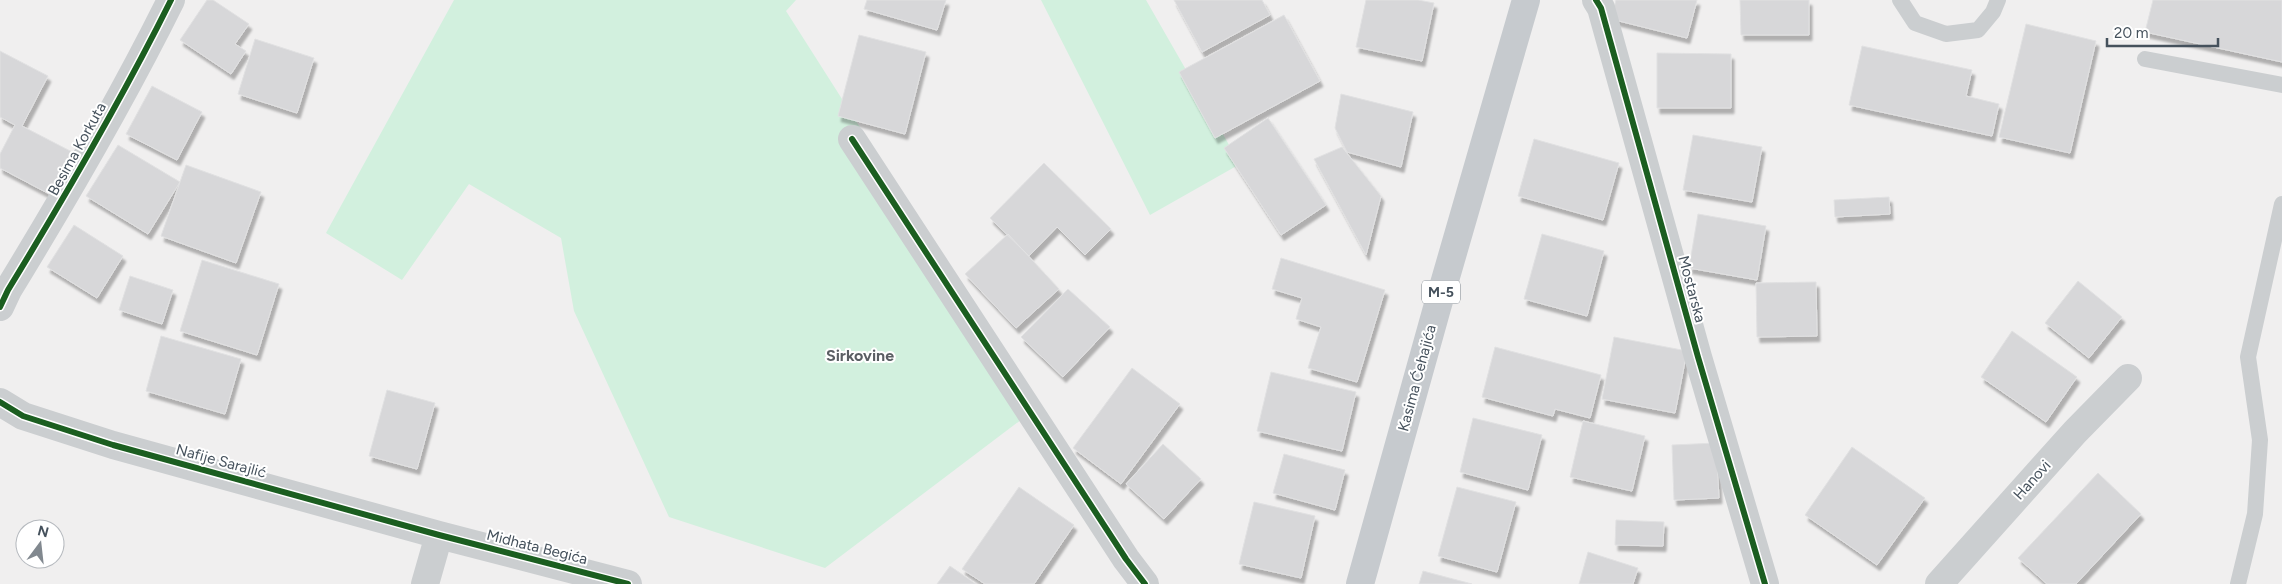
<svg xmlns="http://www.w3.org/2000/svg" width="2282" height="584" viewBox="0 0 2282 584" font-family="Figtree,sans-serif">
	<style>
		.green { fill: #d2f0de }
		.building { fill: #d7d7d9; stroke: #e1e1e2; filter: url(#shadow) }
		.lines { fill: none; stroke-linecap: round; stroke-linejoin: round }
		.lane { stroke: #cbced0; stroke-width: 16 }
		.street { stroke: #cbced0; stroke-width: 28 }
		.primary { stroke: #c6cace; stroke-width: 28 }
		.cycleway-casing { stroke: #fff; stroke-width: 9 }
		.cycleway { stroke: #1b5e20; stroke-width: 6 }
		.labels { text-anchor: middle; stroke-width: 4; stroke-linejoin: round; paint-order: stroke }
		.shield { fill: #fff; stroke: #7d858d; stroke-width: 1 }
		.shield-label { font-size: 14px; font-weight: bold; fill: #45515c }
		.street-label { font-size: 15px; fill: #45515c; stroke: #fff }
		.neighbourhood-label { font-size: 16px; font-weight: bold; fill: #5a5e63; stroke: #fff }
	</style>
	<defs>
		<filter id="shadow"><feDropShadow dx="3" dy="5.5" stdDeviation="1" flood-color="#0004"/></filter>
	</defs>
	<rect width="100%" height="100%" fill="#f0efef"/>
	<path class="green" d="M454 0H796L786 11 1038 407 825 568 669 517 574 311 561 238 469 184 402 280 326 233Z
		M1041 0H1146L1240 164 1150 215Z"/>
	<path class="building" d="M207 0H213L249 24 235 44 246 51 231 74 180 40Z
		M867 0H946L937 30 864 9Z
		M1174 0H1262L1270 15 1202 52Z
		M1366 0H1418L1434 3 1422 61 1356 47Z
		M1616 0H1697L1687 38 1611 19Z
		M1740 0H1809V35H1741Z
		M2153 0H2282V62L2145 32Z
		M1284 15 1320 81 1215 138 1179 72Z
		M2026 24 2096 41 2070 153 1999 137Z
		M859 35 926 52 905 134 838 116Z
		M255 39 314 58 297 113 238 94Z
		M1862 46 1972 70 1966 96 1999 104 1992 136 1849 105Z
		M0 51 48 76 22 126 78 155 55 197 0 168V154L15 125 0 117Z
		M1657 53 1731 54V108H1657Z
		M152 86 202 112 177 160 126 134Z
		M1341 94 1413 112 1401 167 1347 152 1335 128Z
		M1268 118 1326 205 1281 235 1224 148Z
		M1693 135 1762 147 1752 202 1683 190Z
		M1534 139 1619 163 1603 220 1518 196Z
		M118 145 180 182 148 234 86 196Z
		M1342 147 1381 196 1366 255 1314 159Z
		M1044 163 1111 229 1085 255 1057 227 1029 256 990 218Z
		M186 165 261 192 236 263 161 236Z
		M1889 197 1890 214 1835 217 1834 200Z
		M1698 214 1766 226 1757 280 1689 268Z
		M74 225 123 256 97 298 47 267Z
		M1008 234 1059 289 1016 328 965 274Z
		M1542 234 1604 251 1587 316 1524 299Z
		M1281 258 1385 290 1357 382 1308 368 1321 327 1296 319 1302 298 1272 289Z
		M202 260 279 284 257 355 180 331Z
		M130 276 173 290 162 324 119 310Z
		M2078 281 2122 317 2089 358 2045 323Z
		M1816 282 1817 336 1757 337 1756 283Z
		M1068 289 1110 327 1063 377 1021 337Z
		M2012 331 2077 377 2046 422 1981 377Z
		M161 336 241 359 225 414 146 391Z
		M1614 337 1687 351 1675 413 1602 399Z
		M1495 347 1601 375 1590 418 1555 409 1553 416 1482 397Z
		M1132 368 1180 404 1121 484 1073 448Z
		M1271 372 1356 392 1342 451 1257 431Z
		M387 390 435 403 417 469 369 456Z
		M1473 418 1542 435 1528 490 1460 472Z
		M1583 421 1645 436 1632 491 1570 477Z
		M1716 443 1719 498 1674 500 1672 445Z
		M1163 444 1201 479 1164 519 1126 484Z
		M1852 447 1925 498 1877 565 1805 515Z
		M1284 454 1345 470 1335 510 1273 493Z
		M2098 473 2141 514 2076 584H2047L2018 558Z
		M1019 487 1074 525 1034 584H985L962 569Z
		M1457 487 1516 502 1497 572 1438 556Z
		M1254 502 1315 516 1301 578 1239 564Z
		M1616 520 1664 522 1663 546 1615 545Z
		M1588 552 1638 568 1633 584H1579Z
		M950 566 976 584H937Z
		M1423 571 1472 584H1419Z"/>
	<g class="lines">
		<path class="lane" d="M1900 0 1915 23 1946 34 1978 30 1993 12 1998 0
			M2145 59 2282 85
			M2238 584 2255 514 2260 440 2248 357 2282 204"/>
		<path class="street" d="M1596 0 1601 8 1698 357 1765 584
			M852 139 1126 559 1145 584
			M0 307 8 290C66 195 122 99 171 0
			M0 402 23 416 113 445 439 535 628 584
			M425 584 439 535
			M1939 584 2075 432 2128 378"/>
		<path class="primary" d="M1360 584 1437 308 1526 0"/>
		<defs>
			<path id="cycleway" d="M1596 0 1601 8 1698 357 1765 584
				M852 139 1126 559 1145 584
				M0 307 8 290C66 195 122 99 171 0
				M0 402 23 416 113 445 439 535 628 584"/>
		</defs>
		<use href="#cycleway" class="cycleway-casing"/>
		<use href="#cycleway" class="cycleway"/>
	</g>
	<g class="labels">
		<rect class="shield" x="1422" y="280.5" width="38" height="23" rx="4"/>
		<g class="shield-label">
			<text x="1441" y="297">M-5</text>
		</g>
		<g class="street-label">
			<text transform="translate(77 149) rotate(-61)" y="5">Besima Korkuta</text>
			<text transform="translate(1692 289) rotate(75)" y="5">Mostarska</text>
			<text transform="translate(1417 378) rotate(-75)" y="5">Kasima Ćehajića</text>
			<text transform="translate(221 461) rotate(15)" y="5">Nafije Sarajlić</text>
			<text transform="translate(2032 480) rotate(-48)" y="5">Hanovi</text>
			<text transform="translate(537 547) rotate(14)" y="5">Midhata Begića</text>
		</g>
		<g class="neighbourhood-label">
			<text x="860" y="361">Sirkovine</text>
		</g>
	</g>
	<g transform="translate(40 544) rotate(15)"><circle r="24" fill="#ffffff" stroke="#b5b9be"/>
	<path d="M0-4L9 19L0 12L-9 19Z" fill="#81888f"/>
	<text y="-8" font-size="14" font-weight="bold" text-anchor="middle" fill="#45515c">N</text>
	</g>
	<path d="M2107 38v8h111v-8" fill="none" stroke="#45515c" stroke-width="2.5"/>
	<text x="2114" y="38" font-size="15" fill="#45515c" stroke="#ffffff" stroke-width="4" paint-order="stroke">20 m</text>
</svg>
